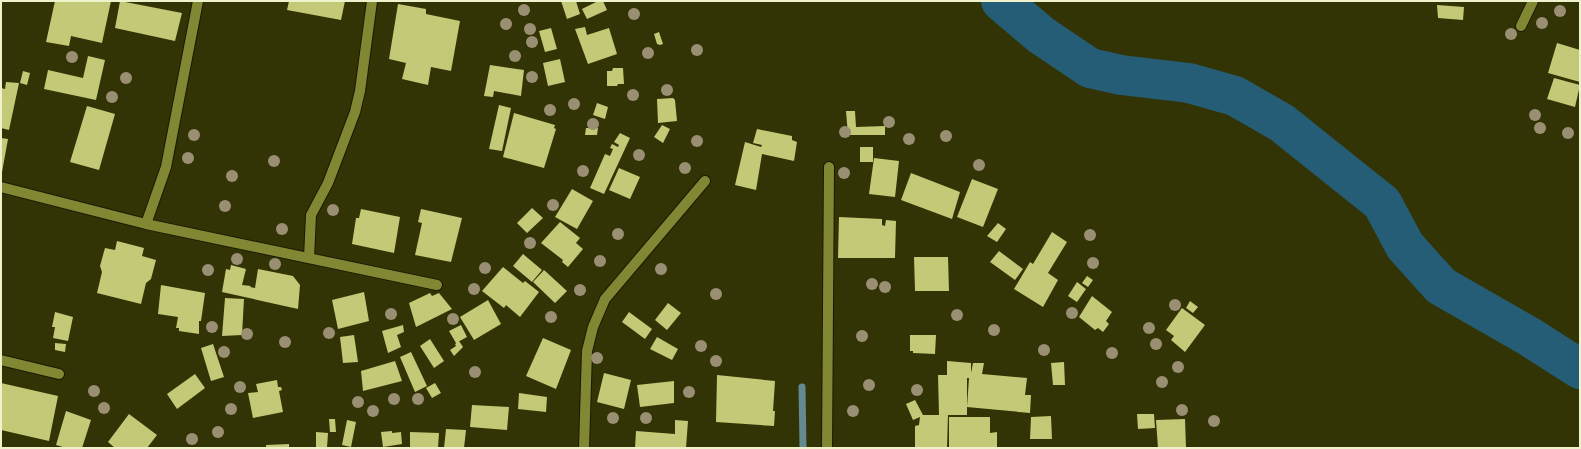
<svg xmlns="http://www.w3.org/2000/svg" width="1581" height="449" viewBox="0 0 1581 449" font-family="Merriweather,serif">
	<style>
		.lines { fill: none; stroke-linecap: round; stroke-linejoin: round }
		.stream { stroke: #628a90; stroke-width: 7 }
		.river { stroke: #255d77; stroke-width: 40 }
		.building { fill: #c3c976 }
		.minor-casing { stroke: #191b02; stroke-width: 12 }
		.minor { stroke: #828734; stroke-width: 10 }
		.tree { fill: #9a8f73 }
	</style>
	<rect width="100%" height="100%" fill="#323405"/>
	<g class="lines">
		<path class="stream" d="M802 387 803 448"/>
		<path class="river" d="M1001 1 1041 35 1090 68 1121 75 1189 83 1235 96 1282 123 1382 203 1405 246 1441 286 1530 337 1580 369"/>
	</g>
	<path class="building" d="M55 1H111L102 43 71 36 69 46 46 42Z
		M120 1 182 13 175 41 115 28Z
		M289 1H345L341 20 287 10Z
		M561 1H576L580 14 567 19Z
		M598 1H603L607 10 587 19 582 9Z
		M398 4 426 9V14L460 21 451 71 431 67 428 85 402 79 406 63 389 59Z
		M1437 5 1464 7 1463 20 1438 18Z
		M585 27 587 35 609 28 617 54 588 64 575 29Z
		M551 28 557 49 545 52 539 31Z
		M659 32 663 44 660 45 657 44 654 34Z
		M1557 43 1580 50V82L1548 73Z
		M88 56 105 60 96 100 44 89 48 70 83 78Z
		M560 59 565 82 548 86 543 63Z
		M490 65 524 70 521 96 494 91 493 97 484 96Z
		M613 68H623L624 84H618L617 86H607V71H612Z
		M23 71 30 73 27 85 20 83Z
		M1554 78 1580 85 1575 107 1547 99Z
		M6 82 19 83 9 130 1 128V88L5 89Z
		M673 98 675 100 677 121 658 123 657 99Z
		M597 103 608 107 605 119 593 115Z
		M499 105 511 108 502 151 489 149Z
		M87 106 115 114 99 170 70 162Z
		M846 111H855L856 127 885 126V135H848Z
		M514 113 555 125 554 128 556 129 544 168 503 157Z
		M662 125 670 129 663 143 654 137Z
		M586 128H598L597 135H585Z
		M757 129 792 136V140L797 142 794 161 762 154 756 190 735 185 745 142 761 147 762 145 753 143Z
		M620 133 630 138 604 194 590 188 605 154 610 156 613 149 610 148 612 144 618 147 619 145 614 142Z
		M1 138 8 139 2 172H1Z
		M860 147H873V162H860Z
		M874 158 899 161 895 197 869 194Z
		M619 168 640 177 630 199 609 190Z
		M911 173 960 192 952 219 901 200Z
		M972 179 998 189 983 227 957 217Z
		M572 189 593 201 577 229 555 217Z
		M532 208 543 218 527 233 517 223Z
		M361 209 400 217 394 253 352 244 356 218H359Z
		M421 209 462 218 451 262 415 255 422 223 418 222Z
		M839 217 882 219V225L885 226 886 220 896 221 895 258H838Z
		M560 222 580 238 576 243 583 249 568 267 562 262 563 260 541 243Z
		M998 223 1006 229 997 242 987 236Z
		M1052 232 1067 242 1048 273 1058 280 1043 307 1014 289 1030 262 1033 264Z
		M117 241 144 248 142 256 156 260 151 279 146 283 141 304 97 293 102 272 100 266 105 248 115 250Z
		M999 251 1023 269 1015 280 990 262Z
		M523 254 542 270 532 282 513 266Z
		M914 257H948L949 291H915Z
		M231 265 246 269 242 285 251 286 250 287 255 288 258 269 293 276 300 285 298 309 222 292 226 269 230 270Z
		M503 267 523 283 525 281 539 292 520 317 506 305 504 308 482 291Z
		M544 270 567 291 555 303 533 282Z
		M1087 276 1093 280 1088 287 1082 283Z
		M1077 282 1086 289 1077 302 1068 296Z
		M161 285 205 293 201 321H199V334L179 331V328H176L178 317 158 314Z
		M364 292 369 321 338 329 332 300Z
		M430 293 432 296 439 293 452 309 416 327 409 303Z
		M1092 296 1112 312 1106 321 1109 324 1103 332 1098 328 1095 330 1079 317Z
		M225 298 244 299 242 335 222 336Z
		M488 300 501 324 474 340 460 317Z
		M1190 301 1198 307 1193 313 1186 308Z
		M668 303 681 313 667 330 655 320Z
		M1182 308 1205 325 1185 352 1171 340 1174 336 1166 330Z
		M55 312 73 317 68 341 53 338 55 327H52Z
		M629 312 652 329 645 339 622 322Z
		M403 325 404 332 397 335 401 347 388 353 382 331Z
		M461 325 467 337 456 343 449 331Z
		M354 335 358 362 343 363 340 337Z
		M910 335H936L935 354 913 353V351H910Z
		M657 337 678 349 672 360 650 349Z
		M543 338 571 350 556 389 526 376Z
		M430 339 444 361 434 368 420 346Z
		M459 341 463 347 454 356 450 350 456 346 455 344Z
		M55 343 66 344 65 352 55 350Z
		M213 344 224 377 211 381 201 348Z
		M411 352 427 386 415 392 400 357Z
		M395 361 402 381 363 391 361 371Z
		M947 361 971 363V373L973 363H984L982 374 1027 378 1025 395H1031L1030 413 967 407 969 378H967V415H948L947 448H915V426L919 425 920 417 913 420 906 404 915 400 923 415H939L938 375H947Z
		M1064 362 1065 385H1053L1051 363Z
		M604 373 631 380 624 409 597 402Z
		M195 374 205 388 177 409 167 394Z
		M717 375 775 381 773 411H775L774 426 716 422Z
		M277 380 278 387H281L282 390 279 391 283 412 253 418 248 393 258 392 256 384Z
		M674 381V403L640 407 637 385Z
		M1 383 58 396 49 441 1 430Z
		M435 383 441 393 432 398 426 388Z
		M519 393 547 397 546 412 518 409Z
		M472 405 509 407 507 430 470 427Z
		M66 411 91 420 82 448H66L56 445Z
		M129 414 157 435 147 448H115L108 442Z
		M1137 414H1154L1155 428 1138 429Z
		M1051 416 1052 439H1030L1031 417Z
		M949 417H990V433L997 432V448H949Z
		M329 419H335L336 432H330Z
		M1185 419 1186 448H1158L1156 420Z
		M347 420 356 422 351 447 342 445Z
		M675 420 688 421 686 448H635L636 431 675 434Z
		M446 429 466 430 464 448H444Z
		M392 431V433L401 432 402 444 383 447 381 432Z
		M316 432 328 433 327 448H316Z
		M410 432 439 433 438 448H410Z
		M289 444V448H266V445Z"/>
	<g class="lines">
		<defs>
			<path id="minor" d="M1521 26 1533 1
				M1 187 146 224 166 167 198 1
				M146 224 437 285
				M309 258 311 215 328 183 355 112 360 91 372 1
				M1 360 59 374
				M584 448 587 351 593 327 605 299 705 181
				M827 448 829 167"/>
		</defs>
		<use href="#minor" class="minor-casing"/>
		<use href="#minor" class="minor"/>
	</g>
	<g class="tree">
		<circle cx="524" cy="10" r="6"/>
		<circle cx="1560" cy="11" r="6"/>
		<circle cx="634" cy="14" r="6"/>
		<circle cx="1542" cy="23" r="6"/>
		<circle cx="506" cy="24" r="6"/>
		<circle cx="530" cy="29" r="6"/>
		<circle cx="1511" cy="34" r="6"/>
		<circle cx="532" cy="42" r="6"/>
		<circle cx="697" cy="50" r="6"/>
		<circle cx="648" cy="53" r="6"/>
		<circle cx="515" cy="56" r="6"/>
		<circle cx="72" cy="57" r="6"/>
		<circle cx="532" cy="77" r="6"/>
		<circle cx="126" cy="78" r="6"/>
		<circle cx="667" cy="90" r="6"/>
		<circle cx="633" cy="95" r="6"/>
		<circle cx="112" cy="97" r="6"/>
		<circle cx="574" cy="104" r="6"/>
		<circle cx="550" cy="110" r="6"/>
		<circle cx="1535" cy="115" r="6"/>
		<circle cx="889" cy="122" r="6"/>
		<circle cx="593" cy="124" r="6"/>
		<circle cx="1540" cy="128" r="6"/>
		<circle cx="845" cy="132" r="6"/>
		<circle cx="1568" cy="133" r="6"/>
		<circle cx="194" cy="135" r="6"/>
		<circle cx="946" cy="136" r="6"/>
		<circle cx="909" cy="139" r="6"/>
		<circle cx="697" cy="141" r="6"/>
		<circle cx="639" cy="155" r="6"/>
		<circle cx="188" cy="158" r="6"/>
		<circle cx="274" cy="161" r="6"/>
		<circle cx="979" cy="165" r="6"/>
		<circle cx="685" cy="168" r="6"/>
		<circle cx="583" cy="171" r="6"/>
		<circle cx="844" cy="173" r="6"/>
		<circle cx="232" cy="176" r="6"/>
		<circle cx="553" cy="205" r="6"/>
		<circle cx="225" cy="206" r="6"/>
		<circle cx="333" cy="210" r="6"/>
		<circle cx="282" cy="229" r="6"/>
		<circle cx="618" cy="234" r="6"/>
		<circle cx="1090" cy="235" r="6"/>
		<circle cx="530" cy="243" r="6"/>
		<circle cx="237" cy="259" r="6"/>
		<circle cx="600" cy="261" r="6"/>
		<circle cx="1093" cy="263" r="6"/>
		<circle cx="275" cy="264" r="6"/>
		<circle cx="485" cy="268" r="6"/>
		<circle cx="661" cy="269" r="6"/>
		<circle cx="208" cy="270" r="6"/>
		<circle cx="872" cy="284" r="6"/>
		<circle cx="885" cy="287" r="6"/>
		<circle cx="474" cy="289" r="6"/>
		<circle cx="580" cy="290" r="6"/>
		<circle cx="716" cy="294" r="6"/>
		<circle cx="1175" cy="305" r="6"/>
		<circle cx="1072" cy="313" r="6"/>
		<circle cx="391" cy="314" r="6"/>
		<circle cx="957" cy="315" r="6"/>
		<circle cx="551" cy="317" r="6"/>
		<circle cx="453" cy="319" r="6"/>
		<circle cx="212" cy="327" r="6"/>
		<circle cx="1149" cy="328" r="6"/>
		<circle cx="994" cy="330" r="6"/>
		<circle cx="329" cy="333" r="6"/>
		<circle cx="247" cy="334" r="6"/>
		<circle cx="862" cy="336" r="6"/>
		<circle cx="285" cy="342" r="6"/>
		<circle cx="1156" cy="344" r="6"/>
		<circle cx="701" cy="346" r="6"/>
		<circle cx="1044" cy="350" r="6"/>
		<circle cx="224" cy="352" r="6"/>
		<circle cx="1112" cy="353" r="6"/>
		<circle cx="597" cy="358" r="6"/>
		<circle cx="716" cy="361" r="6"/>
		<circle cx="1178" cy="367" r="6"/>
		<circle cx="475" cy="372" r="6"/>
		<circle cx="1162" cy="382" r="6"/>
		<circle cx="869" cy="385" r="6"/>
		<circle cx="240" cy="387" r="6"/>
		<circle cx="917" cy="390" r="6"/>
		<circle cx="94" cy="391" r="6"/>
		<circle cx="689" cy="392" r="6"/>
		<circle cx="394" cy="399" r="6"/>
		<circle cx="418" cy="399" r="6"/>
		<circle cx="358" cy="402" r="6"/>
		<circle cx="104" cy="408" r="6"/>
		<circle cx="231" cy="409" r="6"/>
		<circle cx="1182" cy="410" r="6"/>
		<circle cx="373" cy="411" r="6"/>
		<circle cx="853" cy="411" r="6"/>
		<circle cx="613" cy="418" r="6"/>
		<circle cx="646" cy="418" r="6"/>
		<circle cx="1214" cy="421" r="6"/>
		<circle cx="218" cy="432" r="6"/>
		<circle cx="192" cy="439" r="6"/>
	</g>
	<rect width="1581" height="449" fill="none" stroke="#eff3cb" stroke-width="4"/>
</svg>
